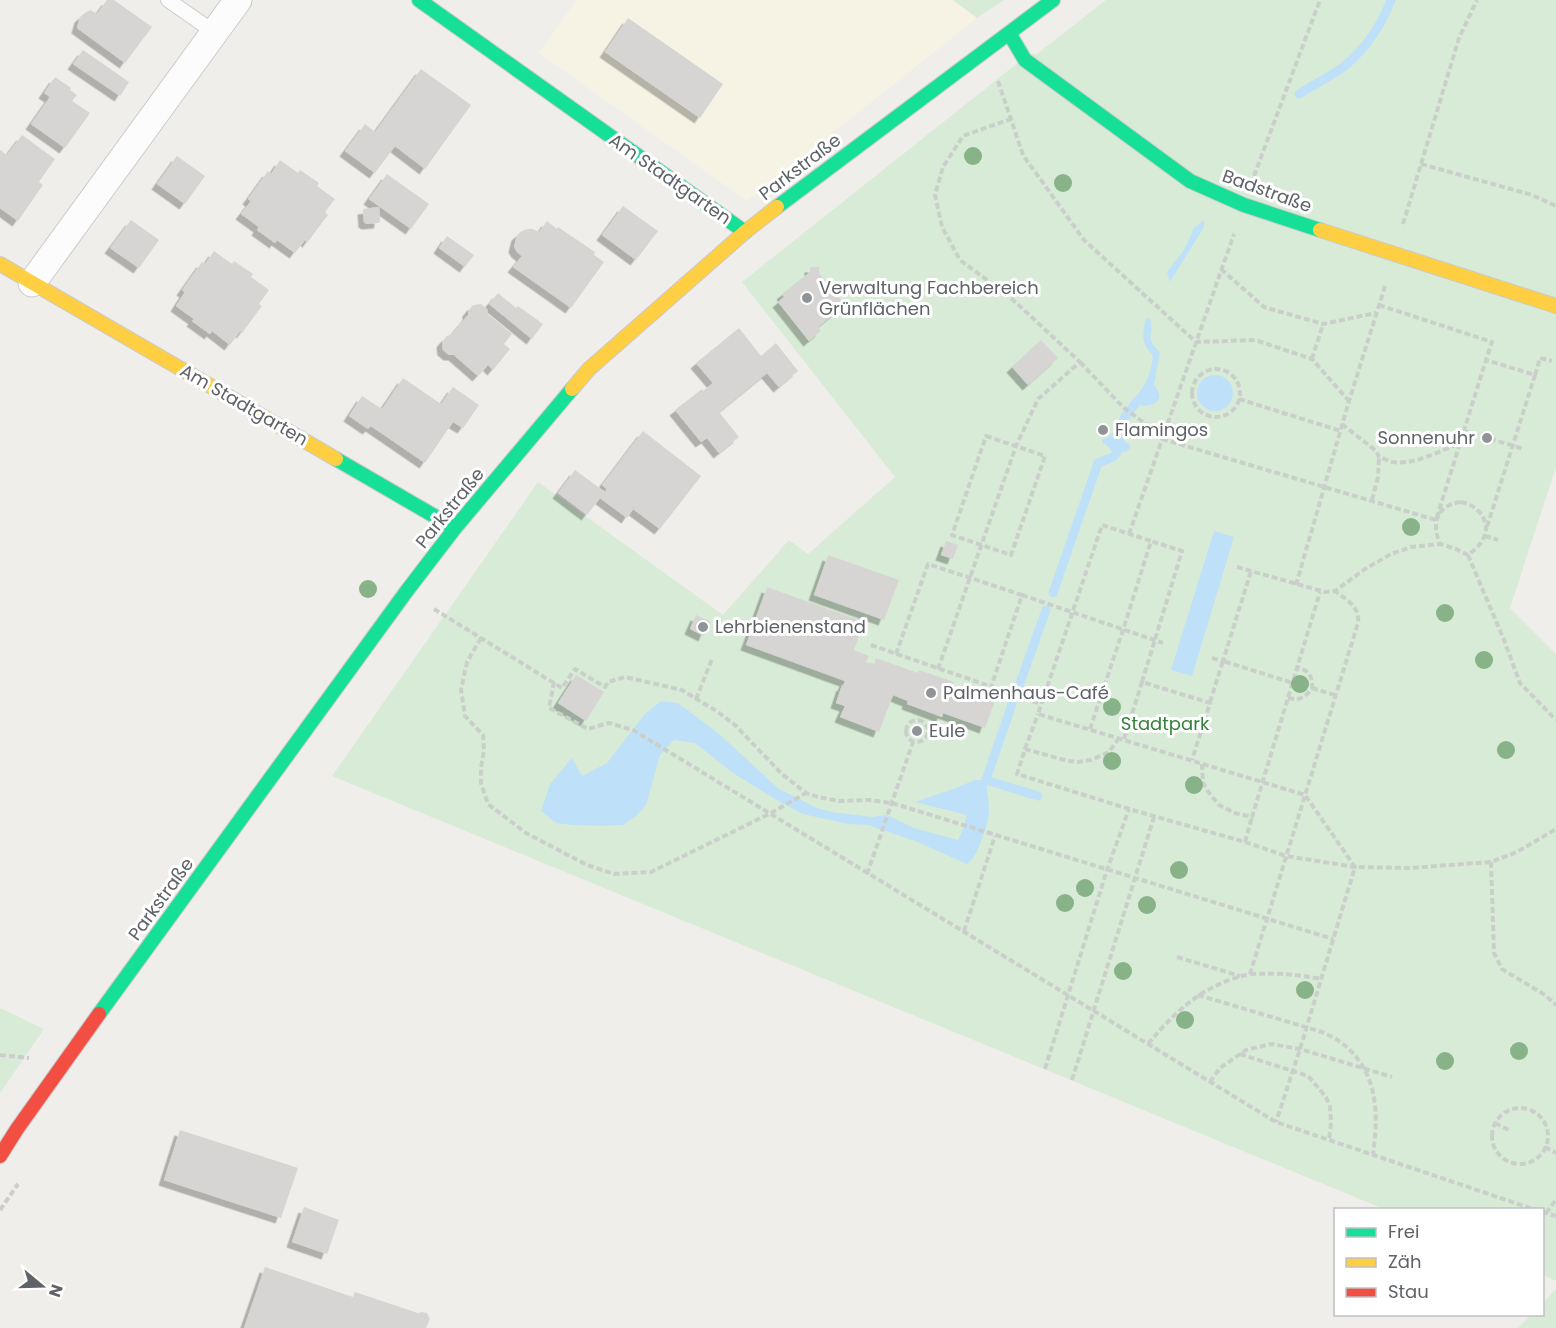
<svg xmlns="http://www.w3.org/2000/svg" width="1556" height="1328" viewBox="0 0 1556 1328" font-family="Poppins,sans-serif">
	<style>
		.commercial { fill: #f7f3e4 }
		.green { fill: #d8ebd6 }
		.water { fill: #bfe0f9 }
		.lines { fill: none; stroke-linecap: round; stroke-linejoin: round }
		.stream { stroke: #bfe0f9; stroke-width: 9 }
		.building { fill: #d6d5d3; filter: url(#shadow) }
		.lane-casing { stroke: #cbcccc; stroke-width: 16 }
		.street-casing { stroke: #cbcccc; stroke-width: 29 }
		.fast-casing { stroke: #cacacb; stroke-width: 16 }
		.slow-casing { stroke: #cacacb; stroke-width: 16 }
		.jam-casing { stroke: #cacacb; stroke-width: 16 }
		.path { stroke: #cacfcc; stroke-width: 4; stroke-dasharray: 6 3; stroke-linecap: butt }
		.lane { stroke: #fdfcfc; stroke-width: 14 }
		.street { stroke: #fdfcfc; stroke-width: 27 }
		.fast { stroke: #16e098; stroke-width: 14 }
		.slow { stroke: #ffcf43; stroke-width: 14 }
		.jam { stroke: #f24e42; stroke-width: 14 }
		.tree { fill: #88b388 }
		.poi-dot { fill: #919496; stroke: #fff; stroke-width: 2 }
		.labels { text-anchor: middle; stroke-width: 6; stroke-linejoin: round; paint-order: stroke }
		.street-label { font-size: 18px; fill: #5f6368; stroke: #fff }
		.poi-label { font-size: 18px; fill: #5f6368; stroke: #fff; text-anchor: start }
		.park-label { font-size: 18px; fill: #348238; stroke: #fff }
	</style>
	<defs>
		<filter id="shadow"><feDropShadow dx="-5.5" dy="5.5" stdDeviation="0" flood-color="#0004"/></filter>
	</defs>
	<rect width="100%" height="100%" fill="#efeeea"/>
	<path class="commercial" d="M577 0H953L977 18 747 201 539 53Z"/>
	<path class="green" d="M953 0H1004L977 18Z
		M1106 0H1556V467L1510 608 1556 654V1281L1543 1275 1542 1210 1384 1209 332 776 538 482 723 615 789 540 808 554 895 477 742 282 1029 54H1037Z
		M0 1008 44 1029 0 1093Z
		M1556 1289V1328H1518L1531 1315 1542 1314 1543 1303Z"/>
	<path class="water" d="M1204 220V227L1170 282 1167 272 1184 250 1194 228Z
		M1146 318 1150 319C1155 335 1143 337 1160 352L1154 384C1164 398 1159 405 1142 406L1137 401 1136 396C1147 384 1151 372 1153 356 1141 342 1142 337 1146 318Z
		M1197 393a18 18 0 1 1 36 0a18 18 0 1 1-36 0Z
		M1121 414 1131 421 1126 429 1123 437 1125 442 1130 444V448L1128 451 1122 452 1118 459H1115L1110 448 1102 442 1103 439C1115 436 1117 425 1121 414Z
		M1214 531 1234 537 1192 676 1171 670Z
		M661 701 678 703 718 733 779 789 817 808 832 812 872 817 887 815 914 828 958 840 962 832 967 815 915 802 953 789 975 780H986C987 791 989 802 989 813 988 824 977 859 967 864L915 841 868 825 848 824 803 814 780 802 733 773 695 743 674 740 660 755 646 805 636 816 623 825 602 826 573 825 556 823 541 811 550 784 572 758 582 776 607 763 644 715Z"/>
	<g class="lines">
		<path class="stream" d="M1299 94C1314 84 1333 76 1347 64 1368 46 1381 26 1391 0
			M1125 417 1137 401
			M1053 593 1098 463 1113 457
			M1018 689 1046 610
			M1012 704 986 780 1038 796"/>
	</g>
	<path class="building" d="M107 0H114L152 27 125 63 77 28 80 17 85 13 90 10 97 14Z
		M628 18 723 84 700 118 605 52Z
		M83 50 129 82 120 96 73 64Z
		M421 69 471 105 425 169 395 146 375 173 345 151 365 124 375 132Z
		M55 77 71 88 70 90 77 95 72 101 90 113 65 148 31 124 50 97 44 93Z
		M22 135 55 159 39 182 43 185 18 221 0 208V150L7 155Z
		M177 156 205 176 185 204 157 184Z
		M280 160 298 173 300 170 319 183 317 186 335 199 325 212 328 215 318 228 308 242 305 240 295 253 277 240 275 243 257 230 259 227 241 214 251 201 248 199 268 171 271 174Z
		M387 174 429 204 411 229 369 199Z
		M623 206 658 231 636 260 602 235Z
		M379 207 380 221 379 223 367 224 364 222 363 209Z
		M131 220 159 240 139 268 110 248Z
		M547 221 557 229 558 227 595 252 594 255 604 262 571 308 513 267 522 256 517 252 514 247 517 235 522 231 527 229H533L539 232Z
		M447 236 474 255 465 267 439 248Z
		M214 251 232 264 234 261 253 274 251 277 269 290 259 304 262 306 242 333 240 331 230 345 212 331 210 334 192 321 194 319 176 306 185 292 182 290 202 262 205 264Z
		M810 267H819V273L845 305 818 327 821 331 809 341 778 302 784 297 782 294 810 272Z
		M498 293 516 308 518 306 543 324 532 339 489 304Z
		M481 304 487 309 488 314 512 334 504 344 510 349 493 370 488 365 478 376 454 355H449L443 350 442 342 447 336 452 334 468 315V311L473 305Z
		M739 328 761 356 776 343 798 371 779 387 767 373 719 412 739 437 719 453 707 438 701 442 675 410 702 389 703 391 713 383 696 363Z
		M1041 340 1058 358 1028 385 1012 367Z
		M403 378 441 404 453 387 479 405 463 428 453 422 425 463 371 426 368 429 349 416 362 396 382 409Z
		M643 431 701 476 660 529 633 509 627 518 600 498 587 515 558 493 575 470 605 492 607 489 602 485Z
		M946 541 958 545 953 559 941 555Z
		M828 555 899 580 884 620 814 595Z
		M767 587 864 622 854 650 869 656 866 662 874 665 876 658 918 673 919 670 954 682 953 685 995 701 985 728 943 713 942 717 907 704 908 701 893 695 879 732 840 717 845 706 836 703 842 685 843 686 845 681 746 645Z
		M696 615 710 621 704 636 690 629Z
		M576 675 604 692 586 721 558 703Z
		M180 1130 298 1168 281 1218 164 1180Z
		M304 1207 339 1220 327 1254 292 1242Z
		M265 1267 353 1297 355 1292 418 1313 422 1312 427 1313 430 1319 426 1328H244Z"/>
	<g class="lines">
		<defs>
			<path id="lane" d="M168 0 214 32"/>
			<path id="street" d="M32 283 238 0"/>
			<path id="fast" d="M419 0 745 232
				M1009 33 1025 60 1190 181 1244 205 1320 230
				M777 207 1053 0
				M336 459 455 528
				M99 1014 406 592 455 528 572 389"/>
			<path id="slow" d="M1320 230 1556 306
				M0 264 336 459
				M572 389 589 369 745 232 777 207"/>
			<path id="jam" d="M0 1156 17 1129 99 1014"/>
		</defs>
		<use href="#lane" class="lane-casing"/>
		<use href="#street" class="street-casing"/>
		<use href="#fast" class="fast-casing"/>
		<use href="#slow" class="slow-casing"/>
		<use href="#jam" class="jam-casing"/>
		<path class="path" d="M998 81 1023 155 1084 240 1196 342 1255 340 1312 359 1348 400
			M1421 164 1532 195 1556 206
			M1254 176 1320 0
			M1403 224 1459 38 1477 0
			M1221 269 1264 307 1323 324 1376 313
			M1379 305 1492 342 1486 360 1535 375 1486 530
			M1312 359 1323 324
			M1080 362 1123 407 1143 422 1164 434
			M1192 393a24 24 0 1 1 48 0a24 24 0 1 1-48 0Z
			M1535 375 1540 358 1552 361
			M1239 399 1341 431
			M1342 424 1376 451 1379 457C1383 458 1388 461 1392 462 1415 465 1440 451 1460 443
			M1464 431 1524 449
			M986 436 1045 456 1011 555 952 535Z
			M1162 439 1436 520 1486 360
			M1372 500 1378 477 1379 457
			M1461 502C1477 505 1491 520 1484 537 1481 545 1474 550 1468 555L1456 549 1440 544C1431 523 1437 505 1461 502Z
			M1129 534 1234 234
			M1485 536 1498 540
			M1468 555 1504 640 1520 683 1556 720
			M1237 567 1325 592 1335 591 1365 569 1391 554 1411 547 1440 544
			M1296 585 1349 401 1386 283
			M1022 595 1163 643
			M434 609 562 688 575 669 605 687 608 682 625 677 682 690 718 712 735 725 782 774 806 793 818 797 840 801 869 800 892 803 1333 939
			M481 638 467 662 461 690 465 716 483 735 484 750 481 768V783L488 804 526 833 587 865 614 874 651 872 771 813 806 793
			M871 645 1041 704
			M896 654 928 564 1022 595 991 687
			M1212 658 1223 661 1251 571
			M938 669 1016 446 1038 399 1080 362 1010 297 960 260 942 227 935 195 943 167 963 136 1011 119
			M554 682 549 708 588 729 609 723 633 730 1276 1122 1536 1210
			M1142 682 1182 551 1151 541
			M1312 688 1335 695
			M1288 698C1300 701 1306 697 1312 688 1313 676 1308 670 1297 667
			M696 699 712 659
			M1210 702 1223 661 1293 683
			M906 731a11 11 0 1 1 22 0a11 11 0 1 1-22 0Z
			M1090 729 1123 630 1151 541 1102 525 1038 714 1305 795 1355 867 1300 1049 1276 1122
			M1119 738 1109 752 1091 760 1078 762 1068 761 1025 749 1017 774 1129 809 1245 842 1286 856 1355 867 1410 868 1491 862 1517 852 1556 829
			M1124 739 1142 682 1210 703 1192 760
			M1025 749 1038 714
			M1202 764 1203 783 1210 794 1219 805 1235 813 1252 817 1320 592
			M1245 842 1252 817
			M1491 862 1494 953 1502 969 1545 995 1556 1005
			M867 874 913 742
			M964 931 995 836
			M1177 957 1240 976
			M1250 974C1275 973 1297 974 1321 979
			M1198 995 1322 1032C1327 1035 1334 1037 1339 1041 1378 1069 1379 1112 1373 1154
			M1148 1044C1177 1009 1205 984 1250 974L1358 623C1360 607 1347 600 1335 591
			M1240 1054 1308 1076 1326 1097 1330 1107 1331 1123 1329 1140
			M0 1055 29 1058
			M1045 1069 1107 870 1129 809
			M1072 1080 1154 817
			M1210 1082 1220 1068 1246 1050 1271 1044 1300 1049 1392 1077
			M1492 1136a28 28 0 1 1 56 0a28 28 0 1 1-56 0Z
			M1495 1123 1511 1131
			M1545 1147 1556 1153
			M0 1210 18 1184
			M1542 1212 1556 1216
			M1546 1213 1556 1200"/>
		<use href="#lane" class="lane"/>
		<use href="#street" class="street"/>
		<use href="#fast" class="fast"/>
		<use href="#slow" class="slow"/>
		<use href="#jam" class="jam"/>
	</g>
	<g class="tree">
		<circle cx="973" cy="156" r="9"/>
		<circle cx="1063" cy="183" r="9"/>
		<circle cx="1411" cy="527" r="9"/>
		<circle cx="368" cy="589" r="9"/>
		<circle cx="1445" cy="613" r="9"/>
		<circle cx="1484" cy="660" r="9"/>
		<circle cx="1300" cy="684" r="9"/>
		<circle cx="1112" cy="707" r="9"/>
		<circle cx="1506" cy="750" r="9"/>
		<circle cx="1112" cy="761" r="9"/>
		<circle cx="1194" cy="785" r="9"/>
		<circle cx="1179" cy="870" r="9"/>
		<circle cx="1085" cy="888" r="9"/>
		<circle cx="1065" cy="903" r="9"/>
		<circle cx="1147" cy="905" r="9"/>
		<circle cx="1123" cy="971" r="9"/>
		<circle cx="1305" cy="990" r="9"/>
		<circle cx="1185" cy="1020" r="9"/>
		<circle cx="1519" cy="1051" r="9"/>
		<circle cx="1445" cy="1061" r="9"/>
	</g>
	<g class="poi-dot">
		<circle cx="807" cy="298" r="6"/>
		<circle cx="1103" cy="430" r="6"/>
		<circle cx="1487" cy="438" r="6"/>
		<circle cx="703" cy="627" r="6"/>
		<circle cx="931" cy="693" r="6"/>
		<circle cx="917" cy="731" r="6"/>
	</g>
	<g class="labels">
		<g class="street-label">
			<text transform="translate(800 167) rotate(-37)" y="6">Parkstraße</text>
			<text transform="translate(670 179) rotate(35)" y="6">Am Stadtgarten</text>
			<text transform="translate(1267 191) rotate(20)" y="6">Badstraße</text>
			<text transform="translate(244 405) rotate(30)" y="6">Am Stadtgarten</text>
			<text transform="translate(450 508) rotate(-51)" y="6">Parkstraße</text>
			<text transform="translate(161 899) rotate(-54)" y="6">Parkstraße</text>
		</g>
		<g class="poi-label">
			<text x="819" y="294">Verwaltung Fachbereich<tspan x="819" dy="21">Grünflächen</tspan></text>
			<text x="1115" y="436">Flamingos</text>
			<text x="1475" y="444" text-anchor="end">Sonnenuhr</text>
			<text x="715" y="633">Lehrbienenstand</text>
			<text x="943" y="699">Palmenhaus-Café</text>
			<text x="929" y="737">Eule</text>
		</g>
		<g class="park-label">
			<text x="1165" y="730">Stadtpark</text>
		</g>
	</g>
	<rect x="1334" y="1208" width="210" height="108" fill="#ffffff" stroke="#bfc1c3" stroke-width="1.5"/>
	<rect x="1346" y="1228" width="30" height="9" fill="#16e098" stroke="#bfc1c3" stroke-width="1.5"/>
	<text x="1388" y="1238" font-size="18" fill="#5f6368">Frei</text>
	<rect x="1346" y="1258" width="30" height="9" fill="#ffcf43" stroke="#bfc1c3" stroke-width="1.5"/>
	<text x="1388" y="1268" font-size="18" fill="#5f6368">Zäh</text>
	<rect x="1346" y="1288" width="30" height="9" fill="#f24e42" stroke="#bfc1c3" stroke-width="1.5"/>
	<text x="1388" y="1298" font-size="18" fill="#5f6368">Stau</text>
	<g transform="translate(42 1286) rotate(109)" stroke="#ffffff" stroke-width="4.5" paint-order="stroke">
	<path d="M0-4.5L10 22L0 15L-10 22Z" fill="#5f6368"/>
	<text y="-9" font-size="16" font-weight="bold" text-anchor="middle" fill="#5f6368">N</text>
	</g>
</svg>
